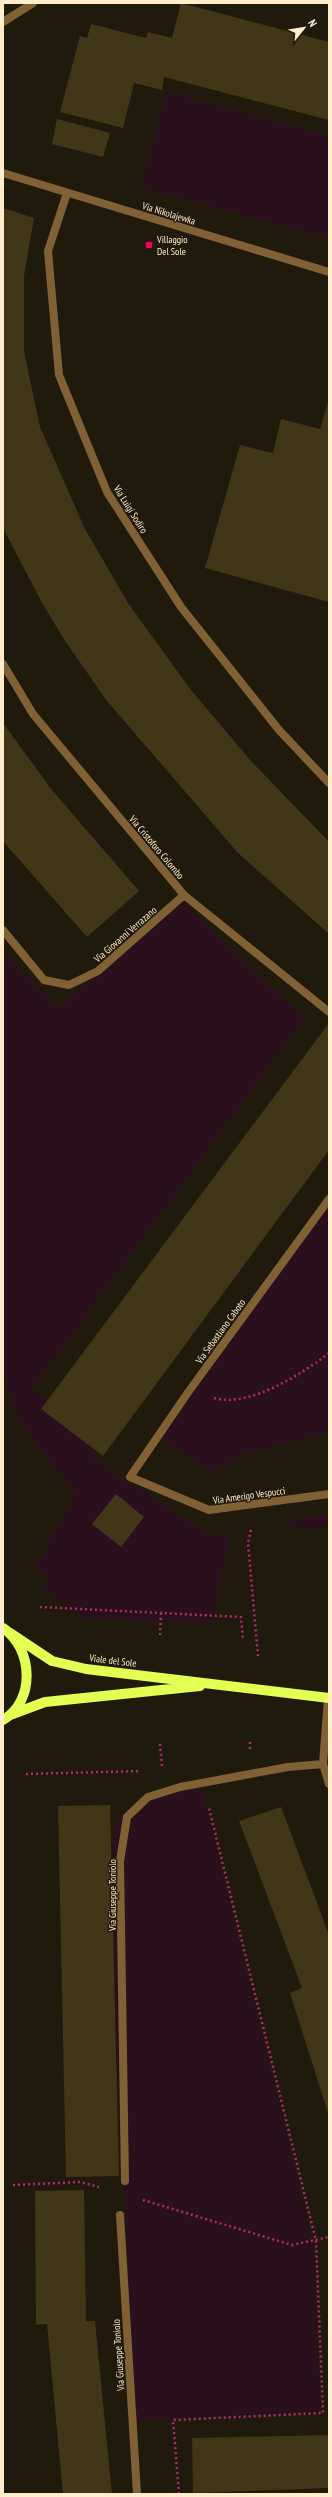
<svg xmlns="http://www.w3.org/2000/svg" width="332" height="2497" viewBox="0 0 332 2497" font-family="'PT Sans Narrow',sans-serif">
	<style>
		.green { fill: #2a0f1c }
		.building { fill: #413617 }
		.lines { fill: none; stroke-linecap: round; stroke-linejoin: round }
		.path { stroke: #b42a72; stroke-width: 2.5; stroke-dasharray: 2 3; stroke-linecap: butt }
		.street { stroke: #806135; stroke-width: 8 }
		.primary { stroke: #e2ff52; stroke-width: 10 }
		.poi-dot { fill: #f60058; stroke: #201a0c; stroke-width: 1.5 }
		.labels { text-anchor: middle; stroke-width: 3; stroke-linejoin: round; paint-order: stroke }
		.street-label { font-size: 10px; fill: #ffedcb; stroke: #201a0c }
		.poi-label { font-size: 10px; fill: #ffedcb; stroke: #201a0c; text-anchor: start }
	</style>
	<rect width="100%" height="100%" fill="#201a0c"/>
	<path class="green" d="M166 92 329 136V238L141 187Z
		M180 900 304 1019 32 1389 104 1441 92 1459 212 1537 231 1533 211 1623 85 1619 42 1588 49 1578 36 1567 75 1494 19 1420 3 1373V953L58 1009Z
		M329 1201V1433L248 1452 210 1472 157 1436Z
		M329 1512V1526L308 1530 283 1522Z
		M201 1786 312 2240 321 2411 136 2420 107 1860 117 1820 147 1800Z"/>
	<path class="building" d="M181 3 329 42V120L164 77 162 90 134 83 123 128 60 112 80 36 87 38 91 24 146 38 148 32 172 38Z
		M57 119 110 133 103 157 52 144Z
		M3 208 34 218 24 276V351L40 427 85 529 128 603 191 690 251 761 329 842V934L238 853 107 701 65 641 41 601 4 530Z
		M329 399V602L205 568 240 445 273 453 281 419 320 429Z
		M3 723 52 790 139 891 87 937 3 841Z
		M329 1023V1150L103 1456 41 1409Z
		M116 1494 144 1517 121 1547 92 1524Z
		M110 1805 119 2176 66 2177 58 1806Z
		M281 1807 329 1935V2116L290 1993 302 1988 239 1821Z
		M84 2190 86 2321H95L112 2494H63L47 2324 36 2325 35 2191Z
		M329 2435V2488L193 2493 192 2438Z"/>
	<g class="lines">
		<path class="path" d="M214 1398C249 1408 302 1374 329 1353
			M251 1530 248 1543 258 1656
			M40 1607 241 1617 243 1640
			M160 1635 161 1613
			M160 1744 162 1766
			M250 1749V1741
			M26 1774 141 1771
			M13 2185 80 2182 99 2187
			M143 2200 292 2245 329 2237
			M179 2494 173 2420 323 2413 316 2241 209 1808"/>
		<path class="street" d="M3 22 33 3
			M3 173 329 272
			M67 193 48 251 59 375 107 492 181 607 279 730 329 783
			M3 664 33 714 184 895 329 1012
			M3 930 44 980 69 985 98 971 184 895
			M329 1199 189 1391 130 1477 209 1510 329 1494
			M328 1698 323 1764 329 1784
			M125 2181 120 1861 127 1817 148 1797 180 1787 288 1767 323 1764
			M120 2215 137 2494"/>
		<path class="primary" d="M3 1628C33 1648 36 1701 3 1720
			M10 1633 52 1661 86 1669 329 1698
			M10 1715 45 1702 200 1686"/>
	</g>
	<rect class="poi-dot" x="145" y="241" width="8" height="8" rx="2"/>
	<g class="labels">
		<g class="street-label">
			<text transform="translate(169 213) rotate(17)" y="4">Via Nikolajewka</text>
			<text transform="translate(131 509) rotate(58)" y="4">Via Luigi Sodiro</text>
			<text transform="translate(157 847) rotate(50)" y="4">Via Cristoforo Colombo</text>
			<text transform="translate(125 934) rotate(-41)" y="4">Via Giovanni Verrazano</text>
			<text transform="translate(220 1331) rotate(-54)" y="4">Via Sebastiano Caboto</text>
			<text transform="translate(249 1495) rotate(-8)" y="4">Via Amerigo Vespucci</text>
			<text transform="translate(113 1660) rotate(7)" y="4">Viale del Sole</text>
			<text transform="translate(112 1895) rotate(-90)" y="4">Via Giuseppe Toniolo</text>
			<text transform="translate(118 2355) rotate(-94)" y="4">Via Giuseppe Toniolo</text>
		</g>
		<g class="poi-label">
			<text x="157" y="243">Villaggio<tspan x="157" dy="12">Del Sole</tspan></text>
		</g>
	</g>
	<rect width="332" height="2497" fill="none" stroke="#ffedcb" stroke-width="8"/>
	<g transform="translate(304 28) rotate(60)" stroke="#201a0c" stroke-width="3" paint-order="stroke">
	<path d="M0-3L7 15L0 10L-7 15Z" fill="#ffedcb"/>
	<text y="-6" font-size="11" font-weight="bold" text-anchor="middle" fill="#ffedcb">N</text>
	</g>
</svg>
